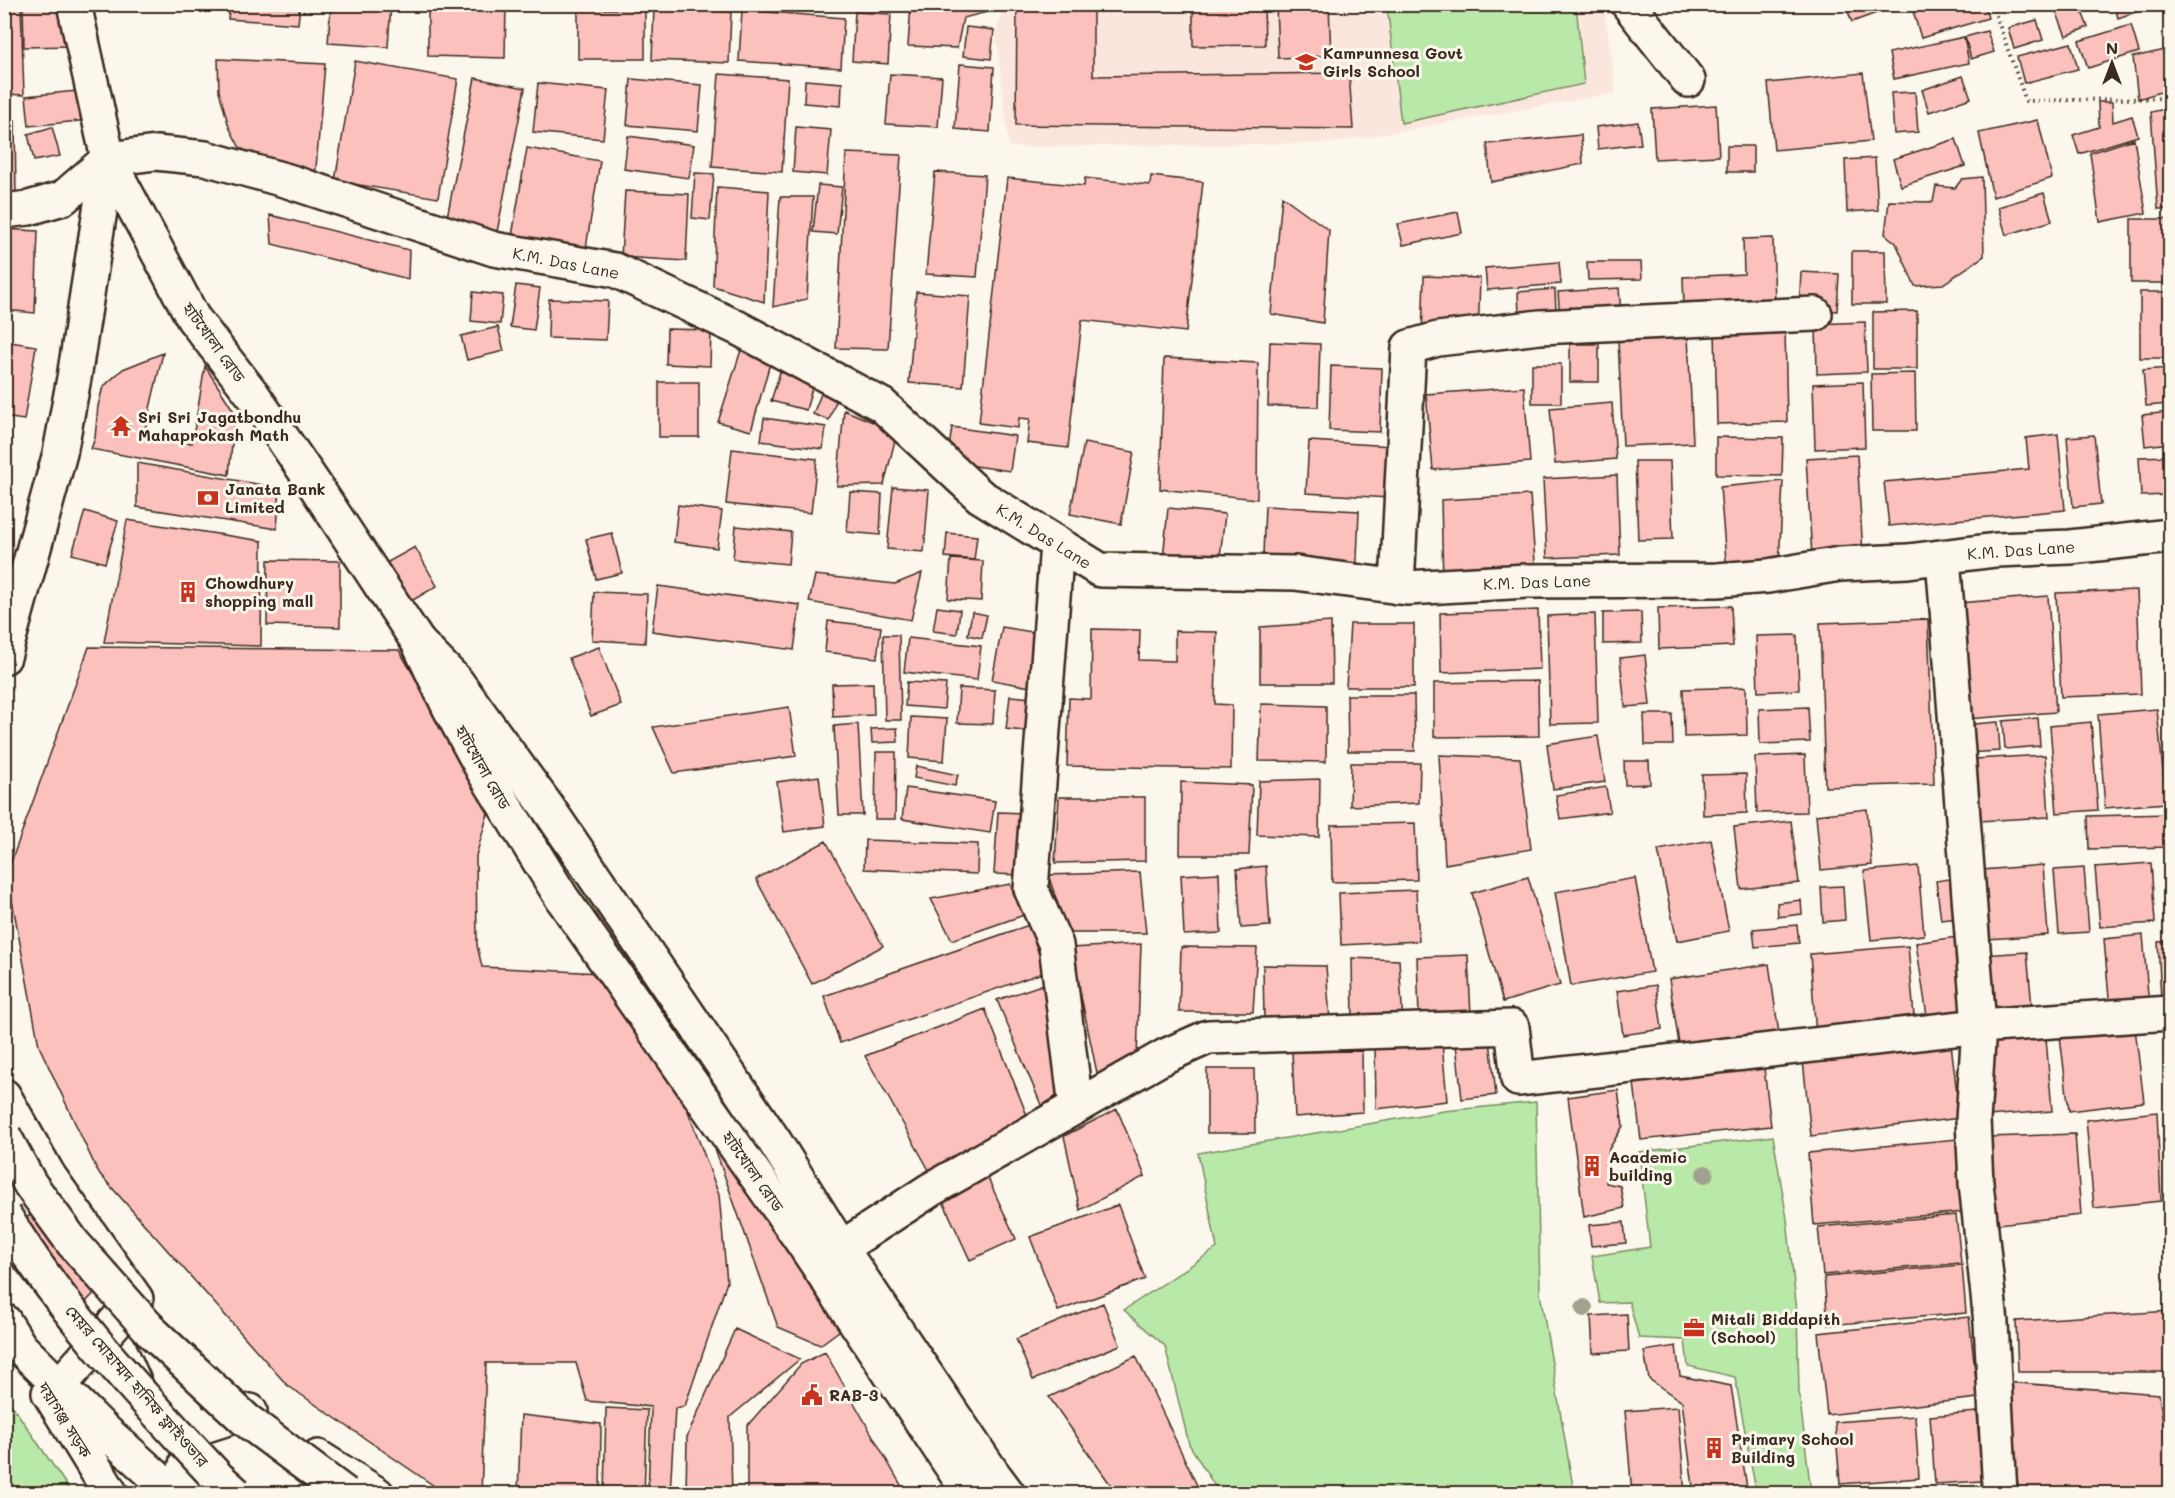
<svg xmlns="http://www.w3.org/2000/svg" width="2175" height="1498" viewBox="0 0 2175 1498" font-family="Mali,'Noto Sans Bengali',sans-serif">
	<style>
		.built { fill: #fbe6de }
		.green { fill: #b9e9a9; stroke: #7a8a64; stroke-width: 1.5 }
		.building { fill: #fcc0bd; stroke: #3b2a1e; stroke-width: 1.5 }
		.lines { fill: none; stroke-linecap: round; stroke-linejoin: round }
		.minor-casing { stroke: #3b2a1e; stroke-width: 38 }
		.tertiary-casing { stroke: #3b2a1e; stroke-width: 38 }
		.primary-casing { stroke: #3b2a1e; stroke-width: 38 }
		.motorway-casing { stroke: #3b2a1e; stroke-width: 38 }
		.path { stroke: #3b2a1e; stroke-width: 4; stroke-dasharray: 1.5 4.5; stroke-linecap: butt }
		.minor { stroke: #fbf7ec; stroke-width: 33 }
		.tertiary { stroke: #fbf7ec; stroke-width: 33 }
		.primary { stroke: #fbf7ec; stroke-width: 33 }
		.motorway { stroke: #fbf7ec; stroke-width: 33 }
		.motorway-bridge-casing { stroke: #3b2a1e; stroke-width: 38; stroke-linecap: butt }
		.motorway-bridge { stroke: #fbf7ec; stroke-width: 33 }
		.tree { fill: #a2a18e }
		.labels { text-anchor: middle; stroke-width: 6; stroke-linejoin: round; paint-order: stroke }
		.poi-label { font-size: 16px; font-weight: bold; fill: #3b2a1e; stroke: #fbf7ec; text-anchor: start }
		.street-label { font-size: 16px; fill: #3b2a1e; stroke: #fbf7ec }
	</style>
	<rect width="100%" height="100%" fill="#fbf7ec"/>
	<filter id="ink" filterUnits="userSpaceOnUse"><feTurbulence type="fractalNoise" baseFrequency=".0167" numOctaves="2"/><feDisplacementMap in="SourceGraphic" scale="12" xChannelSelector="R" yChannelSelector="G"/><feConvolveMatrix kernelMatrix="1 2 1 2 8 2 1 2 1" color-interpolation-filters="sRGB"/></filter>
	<g filter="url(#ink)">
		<path class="built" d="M1004 4 1604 5 1616 93 1331 143 1009 147 996 32Z"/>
		<path class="green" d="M1387 5H1576L1584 84 1401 123Z
			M1536 1102 1540 1293 1574 1493H1219L1189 1444 1165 1346 1124 1310 1217 1248 1198 1153 1444 1111Z
			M1773 1136 1787 1219 1797 1312 1799 1392 1811 1493 1761 1494 1756 1491 1735 1377 1688 1366 1685 1340 1639 1338 1629 1302 1600 1303 1592 1256 1650 1247 1639 1152Z
			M5 1395 67 1486 71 1493H5Z"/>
		<path class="building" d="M4 4H21L24 95 4 94Z
			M23 4H71L72 46 24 47Z
			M230 4H300L298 24 228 19Z
			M331 4H391L388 47 328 43Z
			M428 4H506L505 58 428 56Z
			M911 4H997L996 10 963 18 957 48 908 46Z
			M1017 4H1093V76L1349 73 1353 129 1016 125Z
			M1193 4H1264L1265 45 1193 46Z
			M1276 4H1329L1331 56 1278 58Z
			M1845 4H1901L1852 22Z
			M1911 4H1984L1988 18 1921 38Z
			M2072 4H2079L2088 27 2066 36 2056 11Z
			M2114 4H2159L2118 18Z
			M654 8 731 12 729 63 652 60Z
			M578 9H645V59H578Z
			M742 10 844 18 841 68 739 61Z
			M855 12 891 14 888 64 852 61Z
			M2037 20 2043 40 2014 49 2008 28Z
			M2131 25 2139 52 2088 68 2079 41Z
			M966 27 994 30 991 59 963 56Z
			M1987 31 1994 52 1971 59 1965 37Z
			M1964 37 1969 63 1894 79 1889 53Z
			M2071 43 2078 69 2024 83 2017 57Z
			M2170 49V89L2138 99 2133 57Z
			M218 59 325 64 315 179 257 161 239 146 229 127 219 91Z
			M355 61 458 79 438 198 335 181Z
			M960 64 994 67 990 132 955 129Z
			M1863 73 1871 141 1774 150 1768 83Z
			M719 74 788 79 782 172 712 167Z
			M890 74 942 77 938 127 886 124Z
			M1963 76 1971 98 1929 112 1922 90Z
			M475 78 525 88 497 232 446 222Z
			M631 79 702 85 698 131 627 125Z
			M805 80 842 83 841 106 804 103Z
			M538 83 608 90 603 139 533 132Z
			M87 90 89 120 29 126 26 96Z
			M1915 92 1918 132 1894 134 1891 93Z
			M2098 102H2112L2113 122 2132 116 2138 136 2079 154 2073 135 2099 127Z
			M1716 105 1719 156 1655 159 1652 109Z
			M2170 108V209H2158L2151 112Z
			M4 120H15L16 199H4Z
			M2038 120 2052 178 1993 197 1979 133Z
			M1638 122 1641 144 1598 149 1596 127Z
			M52 127 60 156 34 161 28 134Z
			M796 127 831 130 827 175 793 172Z
			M1581 135 1583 164 1491 182 1487 144Z
			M628 136 694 145 689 178 624 169Z
			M1956 139 1965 166 1901 186 1893 159Z
			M2134 139 2146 213 2100 222 2090 153Z
			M1727 146H1753V172H1727Z
			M527 148 600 161 586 248 512 236Z
			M846 153 901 155 888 349 836 348Z
			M1875 158 1878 210 1847 212 1845 160Z
			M935 172 985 175 977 277 926 274Z
			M695 173 714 174 710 220 692 218Z
			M1151 176 1203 182 1186 332 1082 320 1068 448 1027 443 1030 419 1019 418 1018 428 979 423 1007 178 1084 186 1085 178 1150 185Z
			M1982 177 1984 256 1943 284 1915 286 1896 243 1885 234 1889 201 1933 202 1936 186 1955 188 1962 179Z
			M818 185 842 187 837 234 813 232Z
			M717 187 769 191 764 302 713 286Z
			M625 191 689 194 686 261 621 257Z
			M2044 193 2052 221 2006 235 1998 207Z
			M1282 196 1329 230 1323 323 1271 314Z
			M780 197H813L807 299 773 307Z
			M1458 212 1462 233 1403 245 1398 224Z
			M270 215 409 250 408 279 272 244Z
			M2131 219H2170V283H2131Z
			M4 229 38 231 35 313 4 310Z
			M1773 238 1775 305 1684 308 1683 277 1744 274 1743 239Z
			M1852 251H1885L1886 304H1852Z
			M1559 262 1561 284 1487 290 1485 268Z
			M1587 262H1641L1642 279 1588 280Z
			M1801 272 1839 274 1837 311 1799 308Z
			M1424 276 1480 278 1478 340 1422 338Z
			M516 285 540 288 534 330 510 327Z
			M1619 288 1622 328 1561 332 1558 292Z
			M1555 289 1556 312 1519 314 1518 292Z
			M473 292 503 295 500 324 471 321Z
			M916 292 970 296 963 387 909 383Z
			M2140 292H2170V358H2140Z
			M549 299 608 301 606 340 548 338Z
			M1917 311V369H1873V312Z
			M1865 322 1867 372 1817 374 1816 324Z
			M498 327 504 351 467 360 461 336Z
			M1785 328 1787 422 1717 424 1715 329Z
			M667 329 711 330 710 366 666 364Z
			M1688 336 1693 443 1623 446 1618 339Z
			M4 341 36 346 24 420 4 417Z
			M1270 342 1320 344 1318 407 1268 406Z
			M1570 344H1599V382H1570Z
			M742 347 770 363 751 431 718 422Z
			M163 353 143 438 192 443 205 366 235 413 229 475 91 449 95 438 98 406 103 387 123 369Z
			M1164 358 1258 363 1257 499 1160 489Z
			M1532 364H1561V403H1532Z
			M1331 366 1382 368 1380 432 1329 430Z
			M2170 368V404L2146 406 2143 370Z
			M780 372 814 381 806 410 771 401Z
			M1915 373 1916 431H1872L1871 374Z
			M659 382H699V437H659Z
			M1863 382 1865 447 1815 449 1813 384Z
			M1524 387 1530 462 1433 470 1426 394Z
			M823 389 838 395 829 420 813 414Z
			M1612 403 1616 459 1555 464 1550 408Z
			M844 410 897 432 884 485 837 486Z
			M2170 412V443L2145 446 2142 415Z
			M764 418 826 427 823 449 761 441Z
			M952 427 1015 436 1010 471 947 462Z
			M2058 434 2065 510 1889 526 1884 482 2029 469 2026 438Z
			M2094 435 2101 504 2073 507 2067 437Z
			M1716 437 1783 438 1782 476 1716 475Z
			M1309 441 1392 446 1389 498 1306 493Z
			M1084 443 1134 452 1121 524 1070 514Z
			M732 449 817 459 811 513 726 504Z
			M1857 455 1863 554 1812 557 1806 458Z
			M2170 456V495L2141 496 2139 457Z
			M1635 461H1670L1673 539 1638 540Z
			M137 463 280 488 277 529 137 507Z
			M1617 475 1620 555 1547 558 1543 479Z
			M1783 481 1779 566 1727 573 1720 487Z
			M893 487 929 490 924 552 887 549Z
			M850 492 882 494 880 535 847 532Z
			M1530 495 1536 575 1443 582 1441 500Z
			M678 505 722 511 717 548 674 542Z
			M1265 506 1359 511 1356 583 1262 578Z
			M1168 508 1225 514 1219 565 1163 559Z
			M85 511 118 521 105 563 72 554Z
			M127 520 262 541 261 646 104 642Z
			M736 526 791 532 788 564 733 559Z
			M612 533 622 573 596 579 586 539Z
			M947 533 977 536 974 560 945 557Z
			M415 547 437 586 408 603 386 563Z
			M951 559 983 561 981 601 948 599Z
			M268 560 340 561V627L267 625Z
			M922 573 911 620 809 602 815 575 895 584Z
			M2170 574V613H2167L2164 575Z
			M658 586 800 605 794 650 652 631Z
			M2137 590 2141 694 2061 697 2056 593Z
			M594 592 647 594 645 643 592 640Z
			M2048 596 2056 712 1967 719 1958 603Z
			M1731 606 1733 646 1659 649 1658 608Z
			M937 607 960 610 957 634 933 631Z
			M1538 610 1540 669 1441 673 1440 613Z
			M972 612 987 615 982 638 968 635Z
			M1641 612 1642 643 1603 644V613Z
			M1595 614 1598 723 1550 724 1547 616Z
			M1928 619 1934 784 1825 787 1820 623Z
			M828 621 881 627 877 658 825 652Z
			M1331 622 1332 683H1260V627Z
			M1350 624H1414V687H1346Z
			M1002 627 1051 635 1041 689 992 680Z
			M1092 629 1140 630 1139 660 1175 661V631L1217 632 1215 704 1232 705 1231 769 1067 766 1069 698 1091 699Z
			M883 635H899L901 720H885Z
			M1797 635 1799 690 1758 692 1756 636Z
			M908 638 981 646 977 680 904 672Z
			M89 647 399 650 490 806 476 856 477 945 482 967 600 973 681 1092 719 1195 727 1282 685 1406 675 1408 670 1494H648L651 1407 587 1401 576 1363H486L481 1494H446L287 1385 98 1172 39 1046 7 873Z
			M599 647 621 705 591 716 569 658Z
			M1645 655 1650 705 1625 707 1620 658Z
			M1538 681 1539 736 1434 737V683Z
			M907 682 946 684 944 709 905 706Z
			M873 683 874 715 833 717 832 684Z
			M1746 687 1747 735 1684 737 1683 689Z
			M959 688 995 690 993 724 957 723Z
			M1347 695H1414L1415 751H1348Z
			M1010 696 1043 699 1040 733 1006 729Z
			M1261 704 1326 706V762L1259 761Z
			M789 707 796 756 674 773 653 727Z
			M1808 707 1810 742 1760 744 1759 709Z
			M2157 709 2166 803 2105 808 2098 714Z
			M1644 714H1672L1673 745H1645Z
			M911 717 947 719 944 761 909 758Z
			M2038 718 2040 746 2005 749 2003 721Z
			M1998 722 2000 751 1965 753 1962 725Z
			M2091 722 2098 810 2057 813 2050 726Z
			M858 724 863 815H839L834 726Z
			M897 728 898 742 872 743 871 729Z
			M1598 736 1605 782 1553 789 1547 744Z
			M876 752H896L895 819H875Z
			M1439 755 1520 758 1531 849 1445 864Z
			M1805 755 1807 812 1757 813 1755 757Z
			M2045 755 2049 817 1961 822 1957 760Z
			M1624 761H1649L1650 784 1625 785Z
			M1351 763H1420L1419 803 1350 806Z
			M916 766 958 775 955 786 914 778Z
			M1746 774 1747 813 1703 815 1702 775Z
			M819 776 825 826 784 832 777 782Z
			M1320 779 1319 837 1257 835 1259 781Z
			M1181 782 1252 785 1249 855H1180Z
			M1606 787 1610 812 1560 819 1556 795Z
			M906 788 995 801 990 833 902 819Z
			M1059 797H1145V861L1055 863Z
			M1867 809 1872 865 1821 870 1816 815Z
			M998 812 1024 813 1021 875 994 874Z
			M2170 814V847L2089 849 2088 816Z
			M1791 821 1799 883 1741 889 1734 827Z
			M1415 823 1417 880 1332 882 1331 825Z
			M865 840 978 844 977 874 864 869Z
			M1711 840 1729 931 1677 941 1658 850Z
			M826 841 883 946 812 984 756 879Z
			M2151 863 2155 923 2100 927 2095 867Z
			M2043 865 2048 935 1988 939 1982 870Z
			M1266 866 1270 926 1241 928 1237 869Z
			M1918 866 1924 935 1871 940 1864 871Z
			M2084 868 2089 932 2059 934 2054 870Z
			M1140 872 1146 933H1068L1048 875Z
			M1219 873 1221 933 1184 935 1181 875Z
			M2168 874H2170V931Z
			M1528 877 1560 985 1503 1002 1472 893Z
			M1635 878 1652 972 1571 986 1555 892Z
			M1954 878 1959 918 1941 920 1936 881Z
			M1010 884 1024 915 952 940 931 899Z
			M1843 886 1845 920 1823 922 1821 887Z
			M1416 890 1419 941 1341 945 1339 893Z
			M1801 900 1802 914 1778 917 1777 903Z
			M1029 925 1045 972 840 1043 824 996Z
			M1797 925 1799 943 1755 947 1753 929Z
			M2143 935 2149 1006 2110 1010 2104 939Z
			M1963 936 1974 1009 1927 1016 1916 943Z
			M2170 941V1000H2161L2158 942Z
			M1141 944 1137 1058 1098 1078 1071 948Z
			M1908 946 1915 1028 1816 1035 1810 954Z
			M1181 947 1257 948 1253 1012H1179Z
			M2027 952 2032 1007 1988 1010 1983 955Z
			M1468 955 1471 1016 1419 1017 1417 957Z
			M1352 958 1399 960 1403 1022H1353Z
			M1769 964 1780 1041 1681 1057 1669 979Z
			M1263 965 1326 966 1330 1020H1264Z
			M1047 983 1065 1089 1042 1107 997 1000Z
			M1656 985 1662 1029 1623 1035 1617 991Z
			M985 1009 1030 1123 933 1177 865 1056Z
			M2135 1028 2144 1102 2069 1111 2060 1036Z
			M2046 1038 2052 1111 1988 1116 1982 1044Z
			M1490 1040 1496 1095 1462 1099 1456 1044Z
			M1442 1043 1447 1101 1376 1109 1375 1046Z
			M1951 1044 1960 1118 1811 1136 1803 1061Z
			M1362 1051 1363 1112 1295 1117 1292 1052Z
			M1764 1068 1771 1126 1641 1140 1634 1083Z
			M1207 1069H1254L1255 1133H1207Z
			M1618 1090 1623 1126 1609 1149 1606 1183 1620 1186 1624 1208 1584 1217 1568 1097Z
			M1117 1109 1145 1176 1080 1210 1064 1136Z
			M2157 1112 2161 1201 2094 1208 2086 1120Z
			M705 1121 851 1322 820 1345 778 1327Z
			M2075 1134 2081 1215 1989 1225V1137Z
			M1958 1139 1965 1212 1814 1225 1808 1153Z
			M986 1174 1016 1239 970 1260 940 1195Z
			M1118 1205 1145 1279 1058 1311 1030 1237Z
			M39 1210 101 1286 61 1328 4 1254V1231Z
			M1956 1215 1961 1263 1823 1275 1818 1227Z
			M1624 1222 1626 1243 1591 1246 1589 1225Z
			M1962 1265 1966 1313 1828 1325 1824 1277Z
			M1103 1303 1120 1345 1033 1380 1016 1339Z
			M2170 1311V1372H2018L2016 1321Z
			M1627 1314 1629 1351 1593 1353 1591 1316Z
			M1969 1317 1978 1398 1827 1415 1818 1333Z
			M735 1329 800 1359 730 1417 732 1494H686L687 1437Z
			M1676 1346 1680 1376 1731 1386 1748 1494H1694L1682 1402 1649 1379 1644 1351Z
			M825 1352 906 1494H747V1426L801 1364Z
			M1136 1356 1201 1494H1117L1049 1397Z
			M2004 1382 2159 1394 2170 1476V1494H2019Z
			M1678 1407 1685 1494H1632L1625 1411Z
			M606 1408 647 1410 644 1494H604Z
			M1977 1412 1982 1481 1935 1484 1930 1416Z
			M521 1415 601 1424 600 1494H518Z
			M1915 1416 1919 1478 1840 1484 1835 1422Z"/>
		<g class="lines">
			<defs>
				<path id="minor" d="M1628 4 1688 80
					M4 211 29 208 63 198 108 159 156 153 205 158 288 181 494 249 615 270 738 328 882 405 980 496 1100 570 1295 573 1407 588 1527 581 1717 580 1768 576 1840 564 1908 561 1996 550 2070 547 2170 536
					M1057 544 1031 889 1056 945 1076 1107
					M1943 557 1979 1026 1973 1120 1976 1183 1991 1323 2000 1494
					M1397 587 1409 347 1438 339 1540 327 1815 314
					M841 1248 930 1190 1165 1056 1208 1037 1512 1027 1518 1079 1979 1026 2170 1013"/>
				<path id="tertiary" d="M4 657 60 453 74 378 108 159
					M4 1096 49 1176 136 1299 59 1386
					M149 1328 194 1429
					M192 1494 184 1474 194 1429 250 1411"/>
				<path id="primary" d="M74 4 108 159 193 318 253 395 314 484 418 642 449 707 484 772 562 898 803 1243 970 1494
					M4 1321 20 1347 104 1430 175 1494
					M49 1393 111 1494
					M318 1457 377 1494"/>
				<path id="motorway" d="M418 642 456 681 548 808 775 1142 841 1248 993 1474 1008 1494"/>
			</defs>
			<use href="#minor" class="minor-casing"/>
			<use href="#tertiary" class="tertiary-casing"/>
			<use href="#primary" class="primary-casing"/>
			<use href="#motorway" class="motorway-casing"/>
			<path class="path" d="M1992 4 2026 101 2170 98"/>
			<use href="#minor" class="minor"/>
			<use href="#tertiary" class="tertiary"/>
			<use href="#primary" class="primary"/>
			<use href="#motorway" class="motorway"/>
			<defs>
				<path id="motorway-bridge" d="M4 1136 30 1184 73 1243 153 1333 246 1420 345 1494
					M4 1215C62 1313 141 1395 218 1478L236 1494"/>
			</defs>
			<use href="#motorway-bridge" class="motorway-bridge-casing"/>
			<use href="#motorway-bridge" class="motorway-bridge"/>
		</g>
		<g class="tree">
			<circle cx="1705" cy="1174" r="9"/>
			<circle cx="1584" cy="1308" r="9"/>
		</g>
	</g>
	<defs>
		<symbol id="school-bare" viewBox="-9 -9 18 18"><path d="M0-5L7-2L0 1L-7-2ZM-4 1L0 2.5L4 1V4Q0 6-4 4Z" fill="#c8321e" stroke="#fbf7ec" stroke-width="2.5" paint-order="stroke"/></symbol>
		<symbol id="temple-bare" viewBox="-9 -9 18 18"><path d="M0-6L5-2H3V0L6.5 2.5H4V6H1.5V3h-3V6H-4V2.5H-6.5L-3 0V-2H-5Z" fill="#c8321e" stroke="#fbf7ec" stroke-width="2.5" paint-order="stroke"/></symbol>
		<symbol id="bank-bare" viewBox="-9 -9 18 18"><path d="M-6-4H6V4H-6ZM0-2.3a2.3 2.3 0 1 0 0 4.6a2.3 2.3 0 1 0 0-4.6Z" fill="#c8321e" stroke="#fbf7ec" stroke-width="2.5" paint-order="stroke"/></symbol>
		<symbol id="building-bare" viewBox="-9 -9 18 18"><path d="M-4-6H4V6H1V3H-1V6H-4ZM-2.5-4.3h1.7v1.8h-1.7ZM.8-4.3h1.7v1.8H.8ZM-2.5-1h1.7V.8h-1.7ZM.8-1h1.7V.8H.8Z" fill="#c8321e" stroke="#fbf7ec" stroke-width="2.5" paint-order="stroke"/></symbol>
		<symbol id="office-bare" viewBox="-9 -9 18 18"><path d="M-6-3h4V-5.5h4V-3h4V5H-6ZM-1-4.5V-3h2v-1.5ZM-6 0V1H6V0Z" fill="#c8321e" stroke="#fbf7ec" stroke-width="2.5" paint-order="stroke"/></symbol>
		<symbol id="civic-bare" viewBox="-9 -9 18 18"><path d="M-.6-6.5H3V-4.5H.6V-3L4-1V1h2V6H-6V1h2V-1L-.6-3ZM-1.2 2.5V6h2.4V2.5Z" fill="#c8321e" stroke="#fbf7ec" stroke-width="2.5" paint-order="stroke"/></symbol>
	</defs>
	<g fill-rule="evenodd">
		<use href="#school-bare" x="1291" y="47" width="30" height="30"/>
		<use href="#temple-bare" x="106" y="411" width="30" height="30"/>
		<use href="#bank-bare" x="193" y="483" width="30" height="30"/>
		<use href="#building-bare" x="173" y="577" width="30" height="30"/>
		<use href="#building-bare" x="1577" y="1151" width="30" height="30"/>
		<use href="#office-bare" x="1679" y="1313" width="30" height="30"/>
		<use href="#civic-bare" x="797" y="1380" width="30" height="30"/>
		<use href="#building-bare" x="1699" y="1433" width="30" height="30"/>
	</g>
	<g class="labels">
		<g class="poi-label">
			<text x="1323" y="59">Kamrunnesa Govt<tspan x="1323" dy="18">Girls School</tspan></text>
			<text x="138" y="423">Sri Sri Jagatbondhu<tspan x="138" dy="18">Mahaprokash Math</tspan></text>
			<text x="225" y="495">Janata Bank<tspan x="225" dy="18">Limited</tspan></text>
			<text x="205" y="589">Chowdhury<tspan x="205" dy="18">shopping mall</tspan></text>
			<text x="1609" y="1163">Academic<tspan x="1609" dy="18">building</tspan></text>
			<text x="1711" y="1325">Mitali Biddapith<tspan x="1711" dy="18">(School)</tspan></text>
			<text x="829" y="1401">RAB-3</text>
			<text x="1731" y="1445">Primary School<tspan x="1731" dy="18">Building</tspan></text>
		</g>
		<g class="street-label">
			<text transform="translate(566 263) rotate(11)" y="6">K.M. Das Lane</text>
			<text transform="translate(214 342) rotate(54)" y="6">হাটখোলা রোড</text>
			<text transform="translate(1044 536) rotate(32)" y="6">K.M. Das Lane</text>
			<text transform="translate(2021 550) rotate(-4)" y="6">K.M. Das Lane</text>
			<text transform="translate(1537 582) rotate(-2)" y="6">K.M. Das Lane</text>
			<text transform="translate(483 767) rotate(60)" y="6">হাটখোলা রোড</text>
			<text transform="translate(753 1171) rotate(55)" y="6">হাটখোলা রোড</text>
			<text transform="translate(137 1386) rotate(49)" y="6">মেয়র মোহাম্মদ হানিফ ফ্লাইওভার</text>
			<text transform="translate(65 1420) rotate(58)" y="6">দয়াগঞ্জ সড়ক</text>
		</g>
	</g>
	<rect width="2175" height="1498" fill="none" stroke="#fbf7ec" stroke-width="24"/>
	<rect x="12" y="12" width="2151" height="1474" fill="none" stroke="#3b2a1e" stroke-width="2" filter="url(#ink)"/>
	<g transform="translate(2112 63)" stroke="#fbf7ec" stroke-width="4.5" paint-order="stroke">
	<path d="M0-4.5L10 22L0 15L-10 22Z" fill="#3b2a1e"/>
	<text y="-9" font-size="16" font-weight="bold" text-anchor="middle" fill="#3b2a1e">N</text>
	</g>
</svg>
